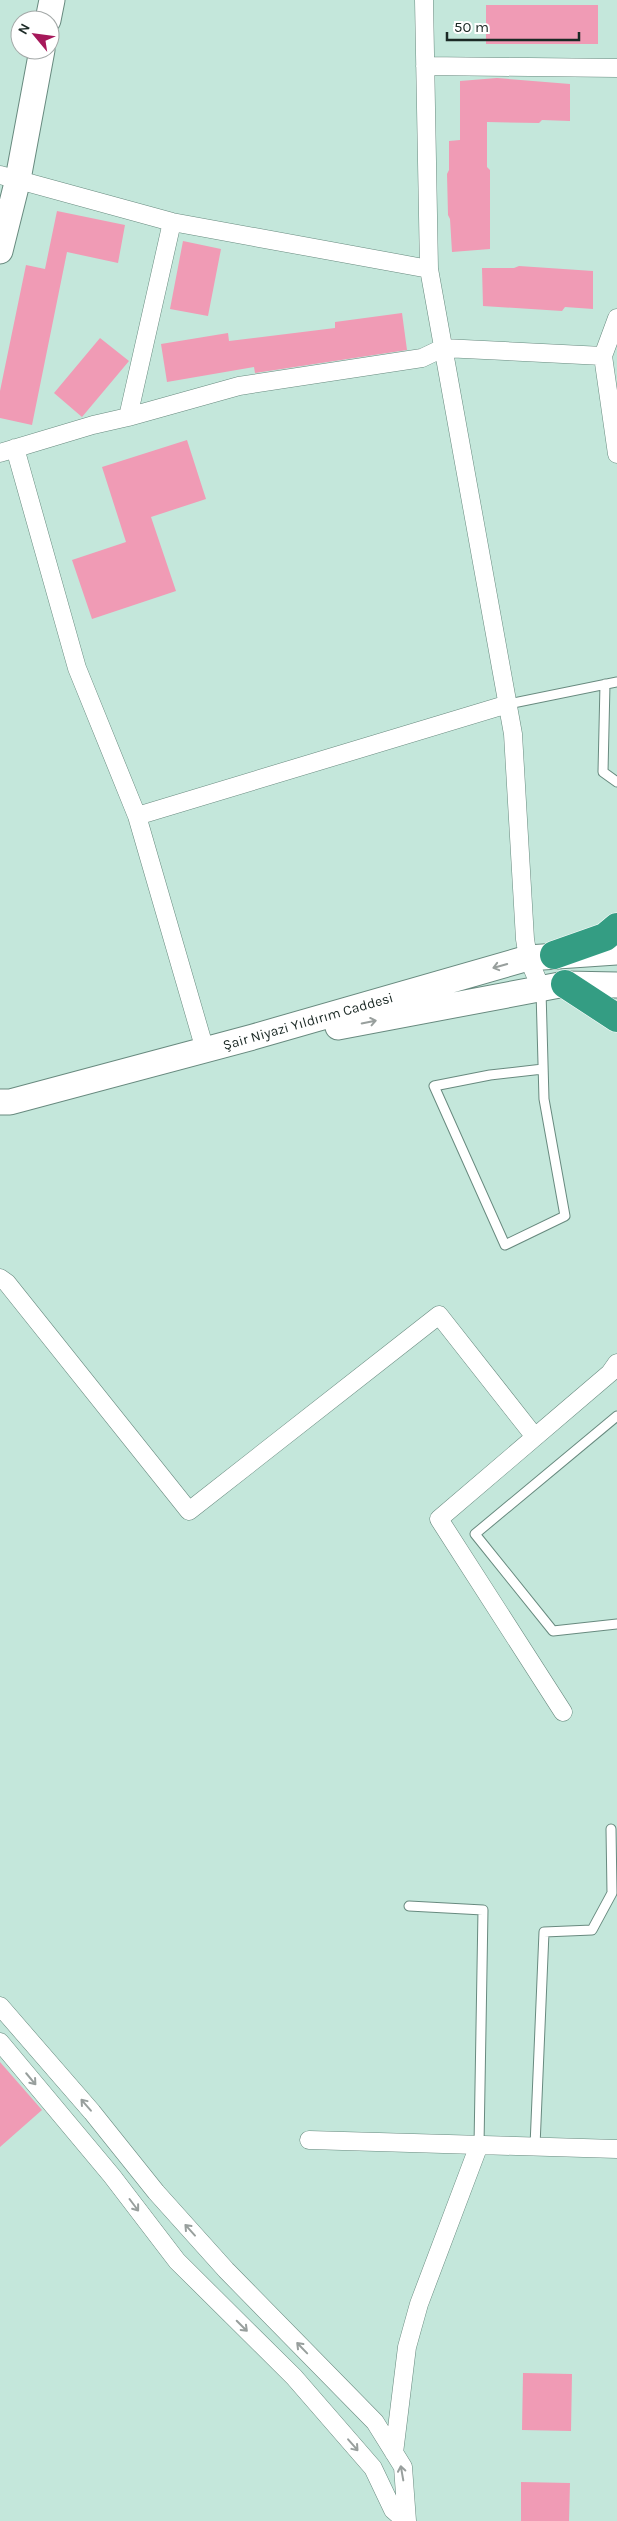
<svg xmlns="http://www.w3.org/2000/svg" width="617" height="2521" viewBox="0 0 617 2521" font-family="Karla,sans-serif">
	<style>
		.building { fill: #f09bb5 }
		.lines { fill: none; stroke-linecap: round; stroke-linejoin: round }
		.lane-casing { stroke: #688a7f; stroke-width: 11 }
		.street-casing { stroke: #688a7f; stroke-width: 19 }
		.secondary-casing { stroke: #688a7f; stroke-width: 27 }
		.highway-casing { stroke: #fff; stroke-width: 29 }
		.lane { stroke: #fff; stroke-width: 9 }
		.street { stroke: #fff; stroke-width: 18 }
		.secondary { stroke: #fff; stroke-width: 25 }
		.highway { stroke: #349d83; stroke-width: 28 }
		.oneway { stroke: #989f9d }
		.labels { text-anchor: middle; stroke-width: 5; stroke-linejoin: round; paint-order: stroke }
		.street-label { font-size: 14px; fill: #1b2925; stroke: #fff }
	</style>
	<rect width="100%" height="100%" fill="#c4e7db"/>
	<path class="building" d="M486 5H598V44H486Z
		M497 78 570 84V121L542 120 539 123 487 122V167L490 170V249L452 252 450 219 448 215 447 174 449 170V141L460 140V81Z
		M57 211 125 225 118 263 67 252 32 425 0 418V391L26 265 45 269Z
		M183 241 221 249 208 316 170 309Z
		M519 266 593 271V309L565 307 562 311 483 306 482 268H514Z
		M402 313 407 350 255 373 254 367 167 382 161 344 228 333 229 341 335 328V322Z
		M100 338 129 361 82 417 54 393Z
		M187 440 206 499 151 517 176 591 92 619 72 560 126 542 102 467Z
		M0 2062 42 2110 0 2147Z
		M523 2373 572 2374 571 2431 522 2430Z
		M521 2482 570 2483 569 2521H521Z"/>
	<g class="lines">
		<defs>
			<path id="lane" d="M605 684 603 772 617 782
				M508 704 617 682
				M541 991 544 1099 565 1216 505 1245 434 1086 490 1075 543 1069
				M617 1416 475 1534 553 1631 617 1624
				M409 1906 483 1910 479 2145
				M535 2146 544 1932 592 1930 612 1893 611 1829"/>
			<path id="street" d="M424 0 429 269 513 734 525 939 528 958 541 988
				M425 66 617 68
				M0 175 172 222 429 269
				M603 356 617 318
				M128 417 172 222
				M15 448 77 668 137 816 205 1050
				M0 453 93 425 128 417 239 386 422 358 443 348 603 356 617 454
				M137 816 508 704
				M0 1278 7 1283 189 1511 439 1315 535 1437
				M563 1712 439 1519 610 1373 617 1363
				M0 2006 92 2112 156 2192 226 2270 375 2422 403 2467 407 2521
				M0 2042 112 2176 177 2261 294 2377 373 2468 393 2510 406 2521
				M309 2140 617 2149
				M394 2453 407 2347 419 2304 479 2145"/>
			<path id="secondary" d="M48 20 52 0
				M0 251 18 179 42 50
				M338 1027 565 984 617 985
				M0 1102H10L253 1037 528 958 617 952"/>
			<path id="highway" d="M554 955 605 937 617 927
				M565 984 617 1018"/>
		</defs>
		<use href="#lane" class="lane-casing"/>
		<use href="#street" class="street-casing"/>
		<use href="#secondary" class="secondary-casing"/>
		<use href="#highway" class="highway-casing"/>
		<use href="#lane" class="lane"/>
		<use href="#street" class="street"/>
		<use href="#secondary" class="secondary"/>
		<use href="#highway" class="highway"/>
	</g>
	<defs><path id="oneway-shaft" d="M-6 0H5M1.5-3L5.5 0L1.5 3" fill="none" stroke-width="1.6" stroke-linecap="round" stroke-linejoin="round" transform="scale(1.25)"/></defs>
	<g class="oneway">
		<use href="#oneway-shaft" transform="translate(500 966) rotate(164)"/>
		<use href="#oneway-shaft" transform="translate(369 1022) rotate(-11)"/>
		<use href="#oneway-shaft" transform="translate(31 2079) rotate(50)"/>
		<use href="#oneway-shaft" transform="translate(86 2105) rotate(-131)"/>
		<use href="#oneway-shaft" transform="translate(134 2205) rotate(53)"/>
		<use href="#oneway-shaft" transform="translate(190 2230) rotate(-132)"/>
		<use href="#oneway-shaft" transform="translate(242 2326) rotate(45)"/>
		<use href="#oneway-shaft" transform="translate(302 2348) rotate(-134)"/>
		<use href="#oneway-shaft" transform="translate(353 2445) rotate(49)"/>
		<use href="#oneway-shaft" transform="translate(402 2473) rotate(-100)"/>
	</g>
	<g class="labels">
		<g class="street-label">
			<text transform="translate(308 1021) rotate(-16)" y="5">Şair Niyazi Yıldırım Caddesi</text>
		</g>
	</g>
	<g transform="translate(35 35) rotate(299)"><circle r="24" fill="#ffffff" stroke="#a4a9a8"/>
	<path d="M0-4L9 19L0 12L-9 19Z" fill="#a6185a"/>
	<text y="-8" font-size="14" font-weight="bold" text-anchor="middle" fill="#1b2925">N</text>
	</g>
	<path d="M447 32v8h132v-8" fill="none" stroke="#1b2925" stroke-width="2.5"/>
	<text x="454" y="32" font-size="15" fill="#1b2925" stroke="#ffffff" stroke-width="4" paint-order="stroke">50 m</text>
</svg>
